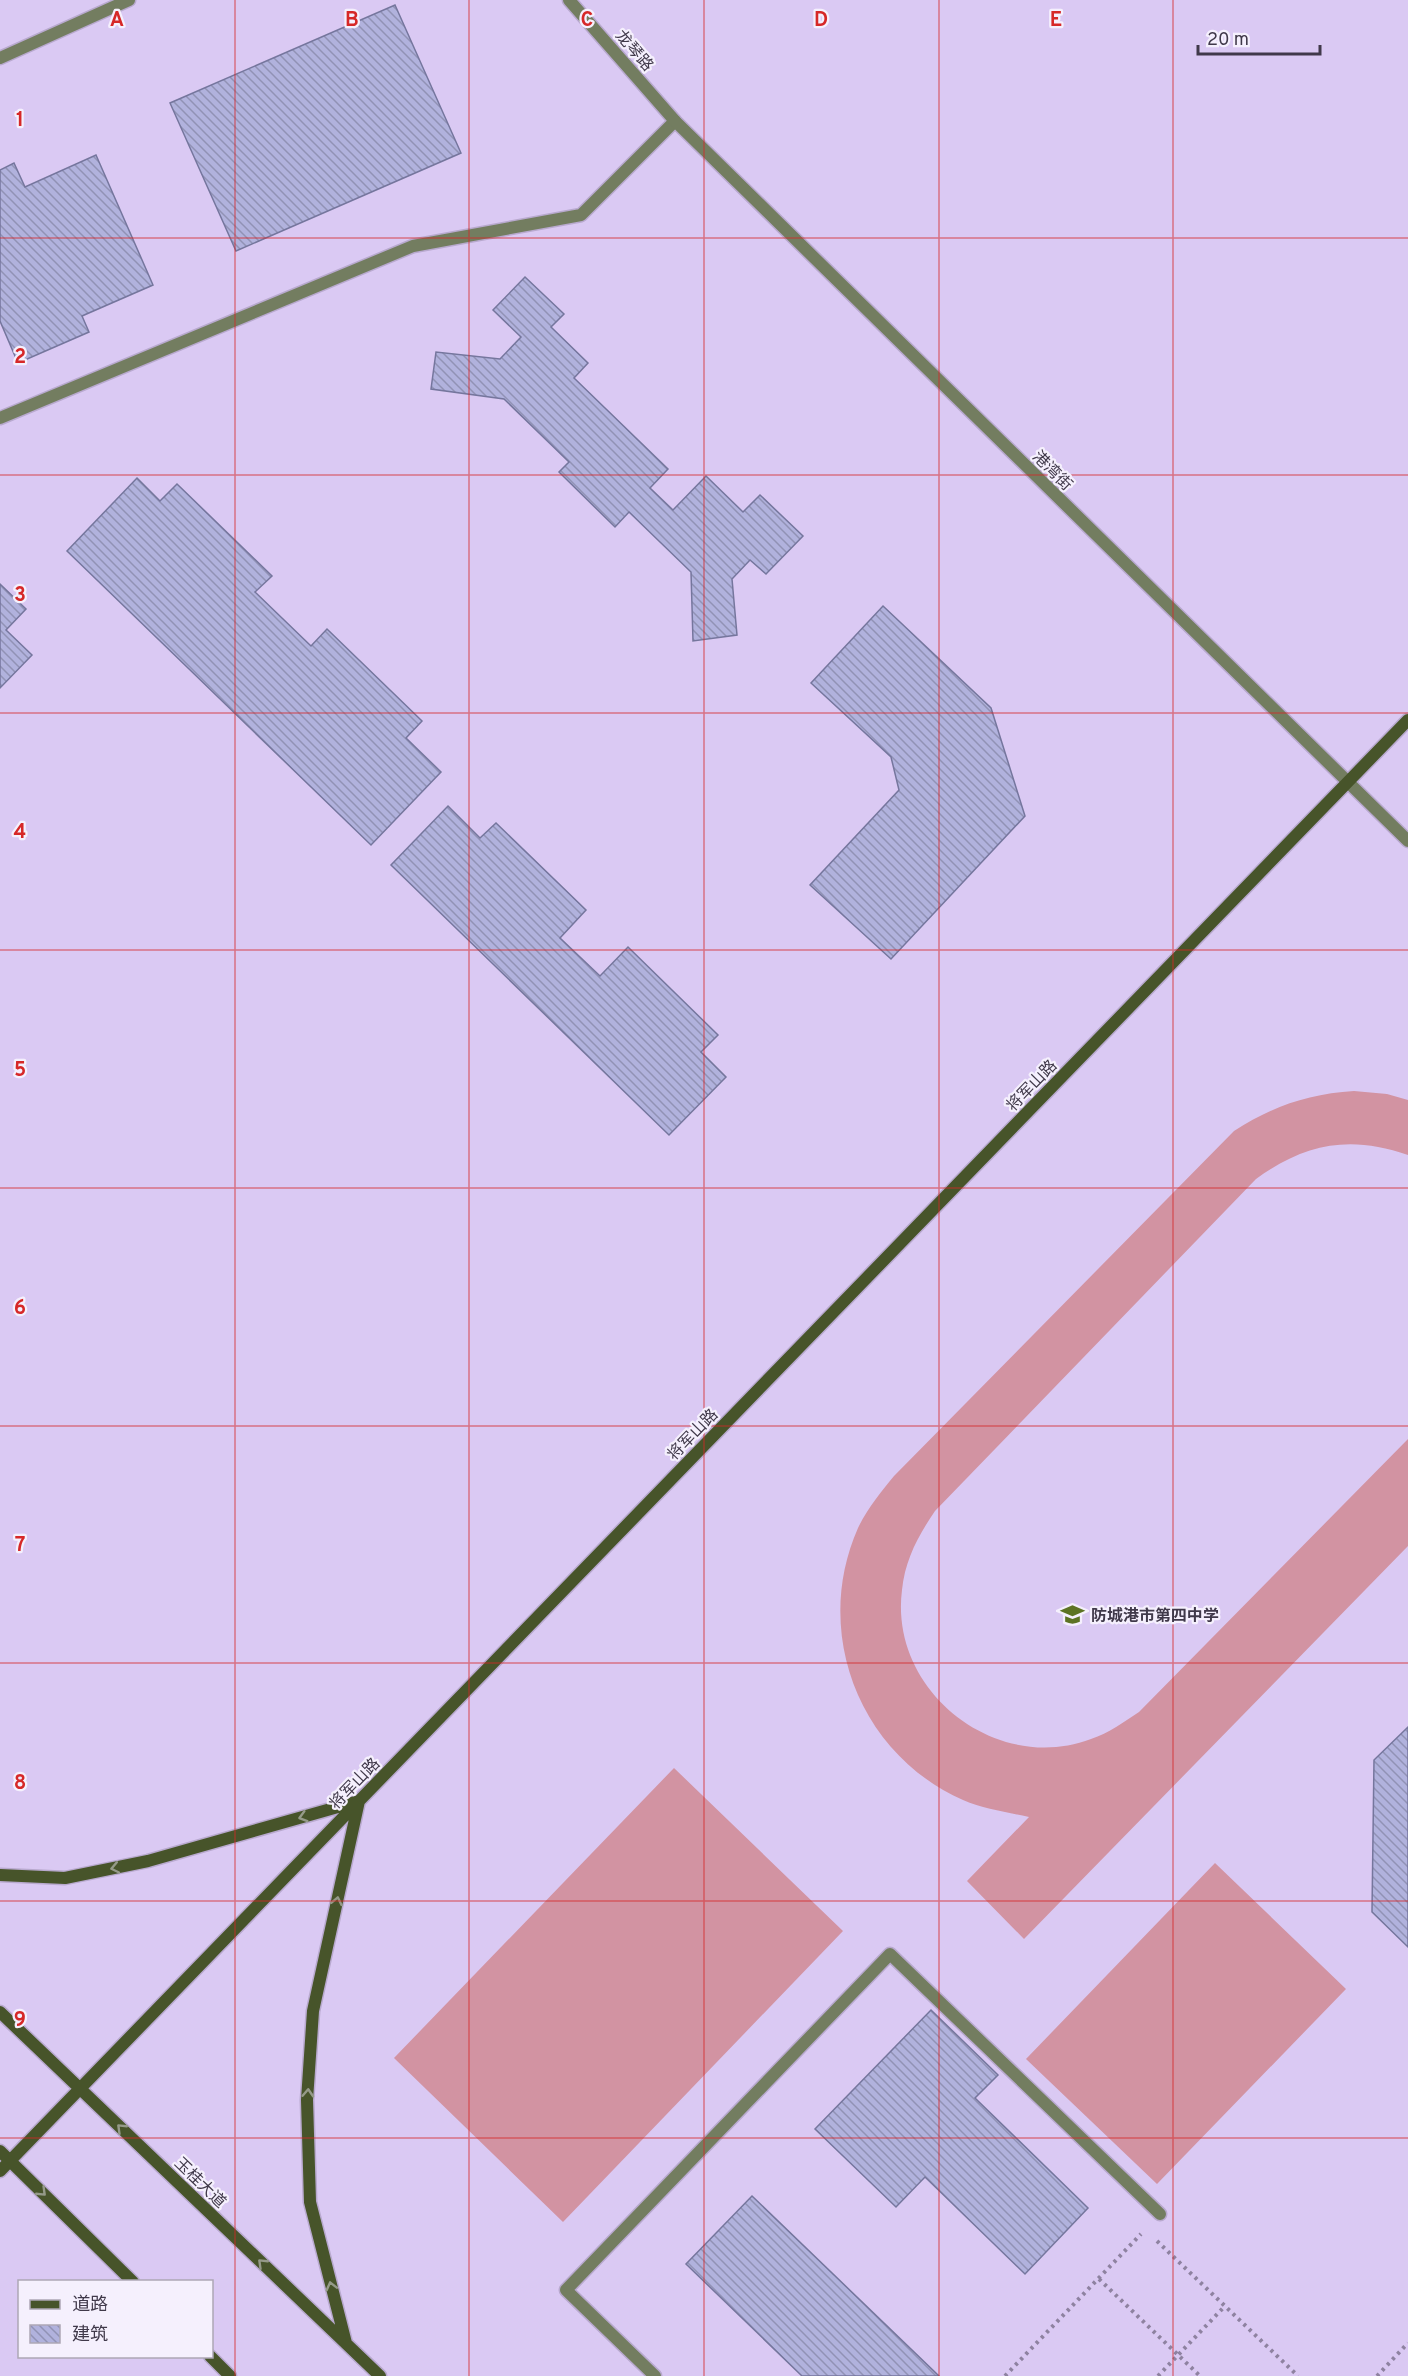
<svg xmlns="http://www.w3.org/2000/svg" width="1408" height="2376" viewBox="0 0 1408 2376" font-family="Overpass,'Noto Sans SC',sans-serif">
	<style>
		.pitch { fill: #d293a2 }
		.building { fill: url(#building-back-hatch); stroke: #75769d; stroke-width: 1.5 }
		.lines { fill: none; stroke-linecap: round; stroke-linejoin: round }
		.lane-casing { stroke: #b8a9ce; stroke-width: 15 }
		.street-casing { stroke: #b8a9ce; stroke-width: 15 }
		.secondary-casing { stroke: #b8a9ce; stroke-width: 15 }
		.path { stroke: #8e82a0; stroke-width: 4; stroke-dasharray: 3 4.5; stroke-linecap: butt }
		.lane { stroke: #737d60; stroke-width: 12 }
		.street { stroke: #737d60; stroke-width: 12 }
		.secondary { stroke: #47542a; stroke-width: 12 }
		.oneway { stroke: #959a89 }
		.grid { fill: none; stroke: #d62828; stroke-width: 1.5; stroke-opacity: 0.55 }
		.labels { text-anchor: middle; stroke-width: 4.5; stroke-linejoin: round; paint-order: stroke }
		.street-label { font-size: 16px; fill: #40394a; stroke: #f5f0fd }
		.poi-label { font-size: 16px; font-weight: bold; fill: #40394a; stroke: #f5f0fd; text-anchor: start }
		.grid-label { font-size: 20px; text-anchor: middle; font-weight: bold; fill: #d62828; stroke: #f5f0fd; stroke-width: 4.5; stroke-linejoin: round; paint-order: stroke }
	</style>
	<defs>
		<pattern id="building-back-hatch" width="6" height="6" patternUnits="userSpaceOnUse" patternTransform="scale(1.5)"><rect width="6" height="6" fill="#b1b2dd"/><path d="M-1 5l2 2M0 0l6 6M5-1l2 2" fill="none" stroke="#9192b5"/></pattern>
	</defs>
	<rect width="100%" height="100%" fill="#dac9f3"/>
	<path class="pitch" d="M1354 1091 1387 1094 1408 1100V1155C1350 1135 1306 1143 1256 1179L935 1511C918 1536 905 1560 902 1590 889 1691 996 1775 1091 1739 1109 1733 1124 1722 1139 1712L1408 1439V1546L1024 1939 967 1881 1029 1817C1006 1812 984 1809 963 1800 859 1754 812 1632 858 1528 867 1509 881 1492 894 1476L1234 1131C1273 1106 1308 1094 1354 1091Z
		M674 1768 843 1931 563 2222 394 2058Z
		M1215 1863 1346 1989 1157 2184 1026 2059Z"/>
	<path class="building" d="M395 5 461 153 236 251 170 103Z
		M96 155 153 285 82 316 89 332 18 363 0 321V170L14 163 25 187Z
		M525 277 564 314 551 327 588 363 574 378 668 469 650 488 673 510 706 476 743 512 760 495 803 536 766 574 750 560 732 579 737 635 693 641 691 572 629 512 615 527 559 472 569 462 504 399 431 389 436 352 500 359 521 337 493 310Z
		M137 478 160 501 177 484 272 576 255 592 311 646 327 629 422 721 406 738 441 772 371 845 67 551Z
		M0 584 26 609 6 630 32 655 0 688Z
		M883 606 991 708 1025 816 891 959 810 885 899 790 891 757 811 683Z
		M448 806 480 838 496 823 586 910 560 938 600 976 628 947 718 1035 701 1052 726 1077 669 1135 391 865Z
		M1408 1727V1947L1372 1912 1374 1760Z
		M931 2010 998 2075 975 2098 1088 2208 1025 2274 925 2177 896 2207 815 2129Z
		M752 2196 939 2376H802L686 2264Z"/>
	<g class="lines">
		<defs>
			<path id="lane" d="M0 418 413 246 581 215 675 121
				M655 2376 566 2290 890 1954 1160 2214"/>
			<path id="street" d="M569 0 675 121 1408 841
				M0 58 129 0"/>
			<path id="secondary" d="M0 1875 65 1878 148 1861 359 1801 313 2011 307 2100 310 2202 346 2343
				M0 2012 380 2376
				M0 2151 133 2282
				M0 2171 1408 720
				M210 2356 230 2376"/>
		</defs>
		<use href="#lane" class="lane-casing"/>
		<use href="#street" class="street-casing"/>
		<use href="#secondary" class="secondary-casing"/>
		<path class="path" d="M1157 2241 1298 2376
			M1099 2279 1200 2376
			M1005 2376 1141 2234
			M1158 2376 1225 2306
			M1377 2376 1408 2343"/>
		<use href="#lane" class="lane"/>
		<use href="#street" class="street"/>
		<use href="#secondary" class="secondary"/>
	</g>
	<defs><path id="oneway-chevron" d="M-2-3.5L2.5 0L-2 3.5" fill="none" stroke-width="1.6" stroke-linecap="round" stroke-linejoin="round" transform="scale(1.5)"/></defs>
	<g class="oneway">
		<use href="#oneway-chevron" transform="translate(303 1817) rotate(164)"/>
		<use href="#oneway-chevron" transform="translate(115 1868) rotate(168)"/>
		<use href="#oneway-chevron" transform="translate(337 1901) rotate(-78)"/>
		<use href="#oneway-chevron" transform="translate(308 2093) rotate(-87)"/>
		<use href="#oneway-chevron" transform="translate(121 2128) rotate(-136)"/>
		<use href="#oneway-chevron" transform="translate(42 2192) rotate(44)"/>
		<use href="#oneway-chevron" transform="translate(262 2263) rotate(-136)"/>
		<use href="#oneway-chevron" transform="translate(331 2286) rotate(-104)"/>
	</g>
	<path class="grid" d="M235 0V2376M469 0V2376M704 0V2376M939 0V2376M1173 0V2376M0 238H1408M0 475H1408M0 713H1408M0 950H1408M0 1188H1408M0 1426H1408M0 1663H1408M0 1901H1408M0 2138H1408"/>
	<defs>
		<symbol id="school-bare" viewBox="-9 -9 18 18"><path d="M0-5L7-2L0 1L-7-2ZM-4 1L0 2.5L4 1V4Q0 6-4 4Z" fill="#5d7324" stroke="#f5f0fd" stroke-width="2.5" paint-order="stroke"/></symbol>
	</defs>
	<g fill-rule="evenodd">
		<use href="#school-bare" x="1056" y="1598" width="33" height="33"/>
	</g>
	<g class="labels">
		<g class="street-label">
			<text transform="translate(635 50) rotate(49)" y="6">龙琴路</text>
			<text transform="translate(1053 470) rotate(45)" y="6">港湾街</text>
			<text transform="translate(1031 1085) rotate(-46)" y="6">将军山路</text>
			<text transform="translate(692 1434) rotate(-46)" y="6">将军山路</text>
			<text transform="translate(354 1783) rotate(-46)" y="6">将军山路</text>
			<text transform="translate(201 2182) rotate(44)" y="6">玉桂大道</text>
		</g>
		<g class="poi-label">
			<text x="1091" y="1621">防城港市第四中学</text>
		</g>
	</g>
	<g class="grid-label">
		<text x="117" y="26">A</text>
		<text x="352" y="26">B</text>
		<text x="587" y="26">C</text>
		<text x="821" y="26">D</text>
		<text x="1056" y="26">E</text>
		<text x="20" y="126">1</text>
		<text x="20" y="363">2</text>
		<text x="20" y="601">3</text>
		<text x="20" y="838">4</text>
		<text x="20" y="1076">5</text>
		<text x="20" y="1314">6</text>
		<text x="20" y="1551">7</text>
		<text x="20" y="1789">8</text>
		<text x="20" y="2026">9</text>
	</g>
	<rect x="18" y="2280" width="195" height="78" fill="#f5f0fd" stroke="#ada7b5" stroke-width="1.5"/>
	<rect x="30" y="2300" width="30" height="9" fill="#47542a" stroke="#ada7b5" stroke-width="1.5"/>
	<text x="72" y="2310" font-size="18" fill="#40394a">道路</text>
	<rect x="30" y="2325" width="30" height="18" fill="url(#building-back-hatch)" stroke="#ada7b5" stroke-width="1.5"/>
	<text x="72" y="2340" font-size="18" fill="#40394a">建筑</text>
	<path d="M1198 45v9h122v-9" fill="none" stroke="#40394a" stroke-width="3"/>
	<text x="1207" y="45" font-size="18" fill="#40394a" stroke="#f5f0fd" stroke-width="4.5" paint-order="stroke">20 m</text>
</svg>
